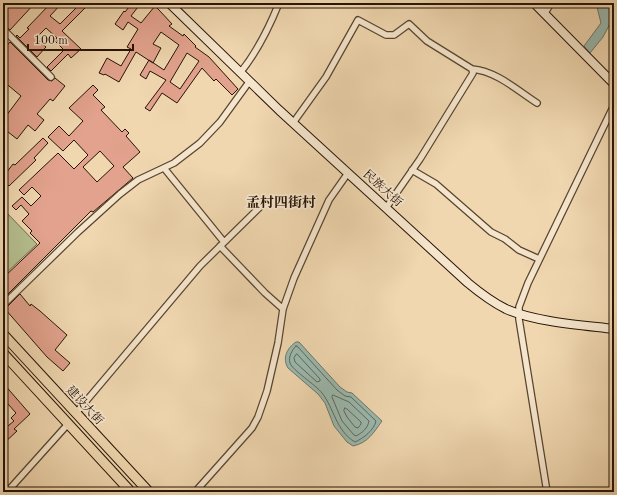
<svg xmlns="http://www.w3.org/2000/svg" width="617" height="495" viewBox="0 0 617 495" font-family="'Old Standard TT','Noto Serif SC',serif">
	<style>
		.green { fill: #b5bf8f; stroke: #6e6a4a }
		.water { fill: #9ab9af; stroke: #6c776b }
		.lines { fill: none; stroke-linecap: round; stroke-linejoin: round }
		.shore { stroke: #60665a; stroke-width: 1 }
		.building { fill: #e2a28d; stroke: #261406; fill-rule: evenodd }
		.street-casing { stroke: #584530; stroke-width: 8 }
		.secondary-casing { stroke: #261406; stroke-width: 10 }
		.primary-casing { stroke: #261406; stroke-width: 11 }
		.street { stroke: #f5e5cc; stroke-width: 5.5 }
		.secondary { stroke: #f5e5cc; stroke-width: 8 }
		.primary { stroke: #f0d7b0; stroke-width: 9 }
		.labels { text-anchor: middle; stroke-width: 3.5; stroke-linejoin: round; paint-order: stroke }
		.street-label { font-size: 12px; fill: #261406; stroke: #f5e5cc }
		.quarter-label { font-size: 14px; font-weight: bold; fill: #261406; stroke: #f5e5cc }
	</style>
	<rect width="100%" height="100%" fill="#f0d7b0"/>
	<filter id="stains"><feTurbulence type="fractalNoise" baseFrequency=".005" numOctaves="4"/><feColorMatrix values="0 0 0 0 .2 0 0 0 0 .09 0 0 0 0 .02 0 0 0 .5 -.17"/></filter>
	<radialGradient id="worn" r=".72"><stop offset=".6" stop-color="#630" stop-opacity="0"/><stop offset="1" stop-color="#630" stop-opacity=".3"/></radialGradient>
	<path class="green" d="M3 209 37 244 3 276Z"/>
	<path class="water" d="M596 3H614V16L603 37 590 53 584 46 601 23Z
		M296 342H299L340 387 347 392 352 393 382 421C374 432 368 443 353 446L347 442 334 426 325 403 318 394 288 368C282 358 287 348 296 342Z"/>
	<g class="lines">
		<path class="shore" d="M296 346 298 347 337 390 345 396 351 397 376 421C374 430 364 438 355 442 336 431 334 408 322 393 316 385 292 370 290 363 288 357 292 350 296 346Z
			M297 354 320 379V381L317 382 295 362 294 358Z
			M333 395 349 402 369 421C368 428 362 433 356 436L354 435 342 421 332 397Z
			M345 408 347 409 361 422V424L358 428 355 427 347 417 344 411Z"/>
	</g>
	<path class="building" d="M5 3H35L10 30 3 25V5Z
		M51 3H62L50 16 60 24 78 6 76 3H90L62 31 81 49 71 58 68 54 51 71 47 67 64 50 54 40 57 38 46 28 36 38 46 47 37 57 16 36 17 35 20 38 29 29 27 28Z
		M132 3H141L131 16 141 23 155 6 159 10 172 24 169 26 183 36 184 34 196 46 195 47 209 57 238 89 232 95 216 79 214 81 202 68 177 103 162 93 150 111 145 108 166 80 150 71 146 79 140 75 149 60 164 70 179 45 161 32 153 44 161 48 153 63 136 52 119 82 105 74 104 75 99 73 107 58 121 66 131 49 127 47 138 29 128 22 123 30 115 24 124 11 125 12ZM187 53 199 61 180 89 170 82Z
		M10 42 48 80 52 81 55 78 65 86 53 101 50 99 37 114 44 120 35 131 28 125 17 139 3 128V120L21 96 3 81V50Z
		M93 85 98 90 93 95 105 107 101 110 122 132 125 129 129 133 126 136 140 152 123 167 133 178 93 212 91 211 3 299V278L40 243 30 233 32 231 22 221 29 214 21 205 16 210 12 206 22 197 31 206 41 196 32 187 24 195 19 190 58 153 74 169 88 155 74 140 63 151 48 137 59 126 69 136 83 121 69 108ZM100 151 114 166 97 182 83 167Z
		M43 138 48 143 34 158 36 160 9 186 3 180V177L13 164 15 165Z
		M20 294 30 306 31 304 40 311 67 335 55 350 70 363 63 371 47 357 5 309Z
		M3 383 30 414 14 429 17 431 3 444V430L14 421 11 418 16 413 8 404 3 408Z"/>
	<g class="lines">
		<defs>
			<path id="street" d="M545 13 551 3
				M3 29 51 77
				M472 69C496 71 517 90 537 103
				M240 73C257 52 269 28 279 3
				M293 123 326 77 358 20 386 35H394L409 24 427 41 472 69 473 73 420 159 386 208
				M164 168 224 242
				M412 170 436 184 491 232 505 239 519 250 539 259
				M220 246 265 293 283 309
				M3 305 78 232 120 194 138 180 174 163 200 143 220 122 249 82
				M76 413 200 266 262 205
				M7 492 68 424
				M195 492 252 428 258 417 267 391 278 343 283 309 294 278 329 200 348 173
				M547 492 519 319V307L528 283 614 105"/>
			<path id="secondary" d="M169 3 279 110 468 283C480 293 492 302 506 309 536 322 581 325 614 329
				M534 3 614 84"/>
			<path id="primary" d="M3 334 149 492
				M3 353 131 492"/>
		</defs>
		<use href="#street" class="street-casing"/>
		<use href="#secondary" class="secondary-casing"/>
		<use href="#primary" class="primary-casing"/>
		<use href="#street" class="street"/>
		<use href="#secondary" class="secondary"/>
		<use href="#primary" class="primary"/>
	</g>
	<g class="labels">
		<g class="street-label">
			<text transform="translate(383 188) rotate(42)" y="4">民族大街</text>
			<text transform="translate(85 405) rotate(47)" y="4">建设大街</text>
		</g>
		<g class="quarter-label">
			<text x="281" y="207">孟村四街村</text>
		</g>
	</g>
	<rect width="617" height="495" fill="none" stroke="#f0d7b0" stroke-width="16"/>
	<rect x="4" y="4" width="609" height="487" fill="none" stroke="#261406" stroke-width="2"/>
	<rect x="8" y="8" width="601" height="479" fill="none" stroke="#261406"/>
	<path d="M28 44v6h105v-6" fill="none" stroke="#261406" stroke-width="2"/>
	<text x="34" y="44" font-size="12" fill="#261406" stroke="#f5e5cc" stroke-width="3" paint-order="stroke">100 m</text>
	<rect width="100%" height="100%" filter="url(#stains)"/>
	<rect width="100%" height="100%" fill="url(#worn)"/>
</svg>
